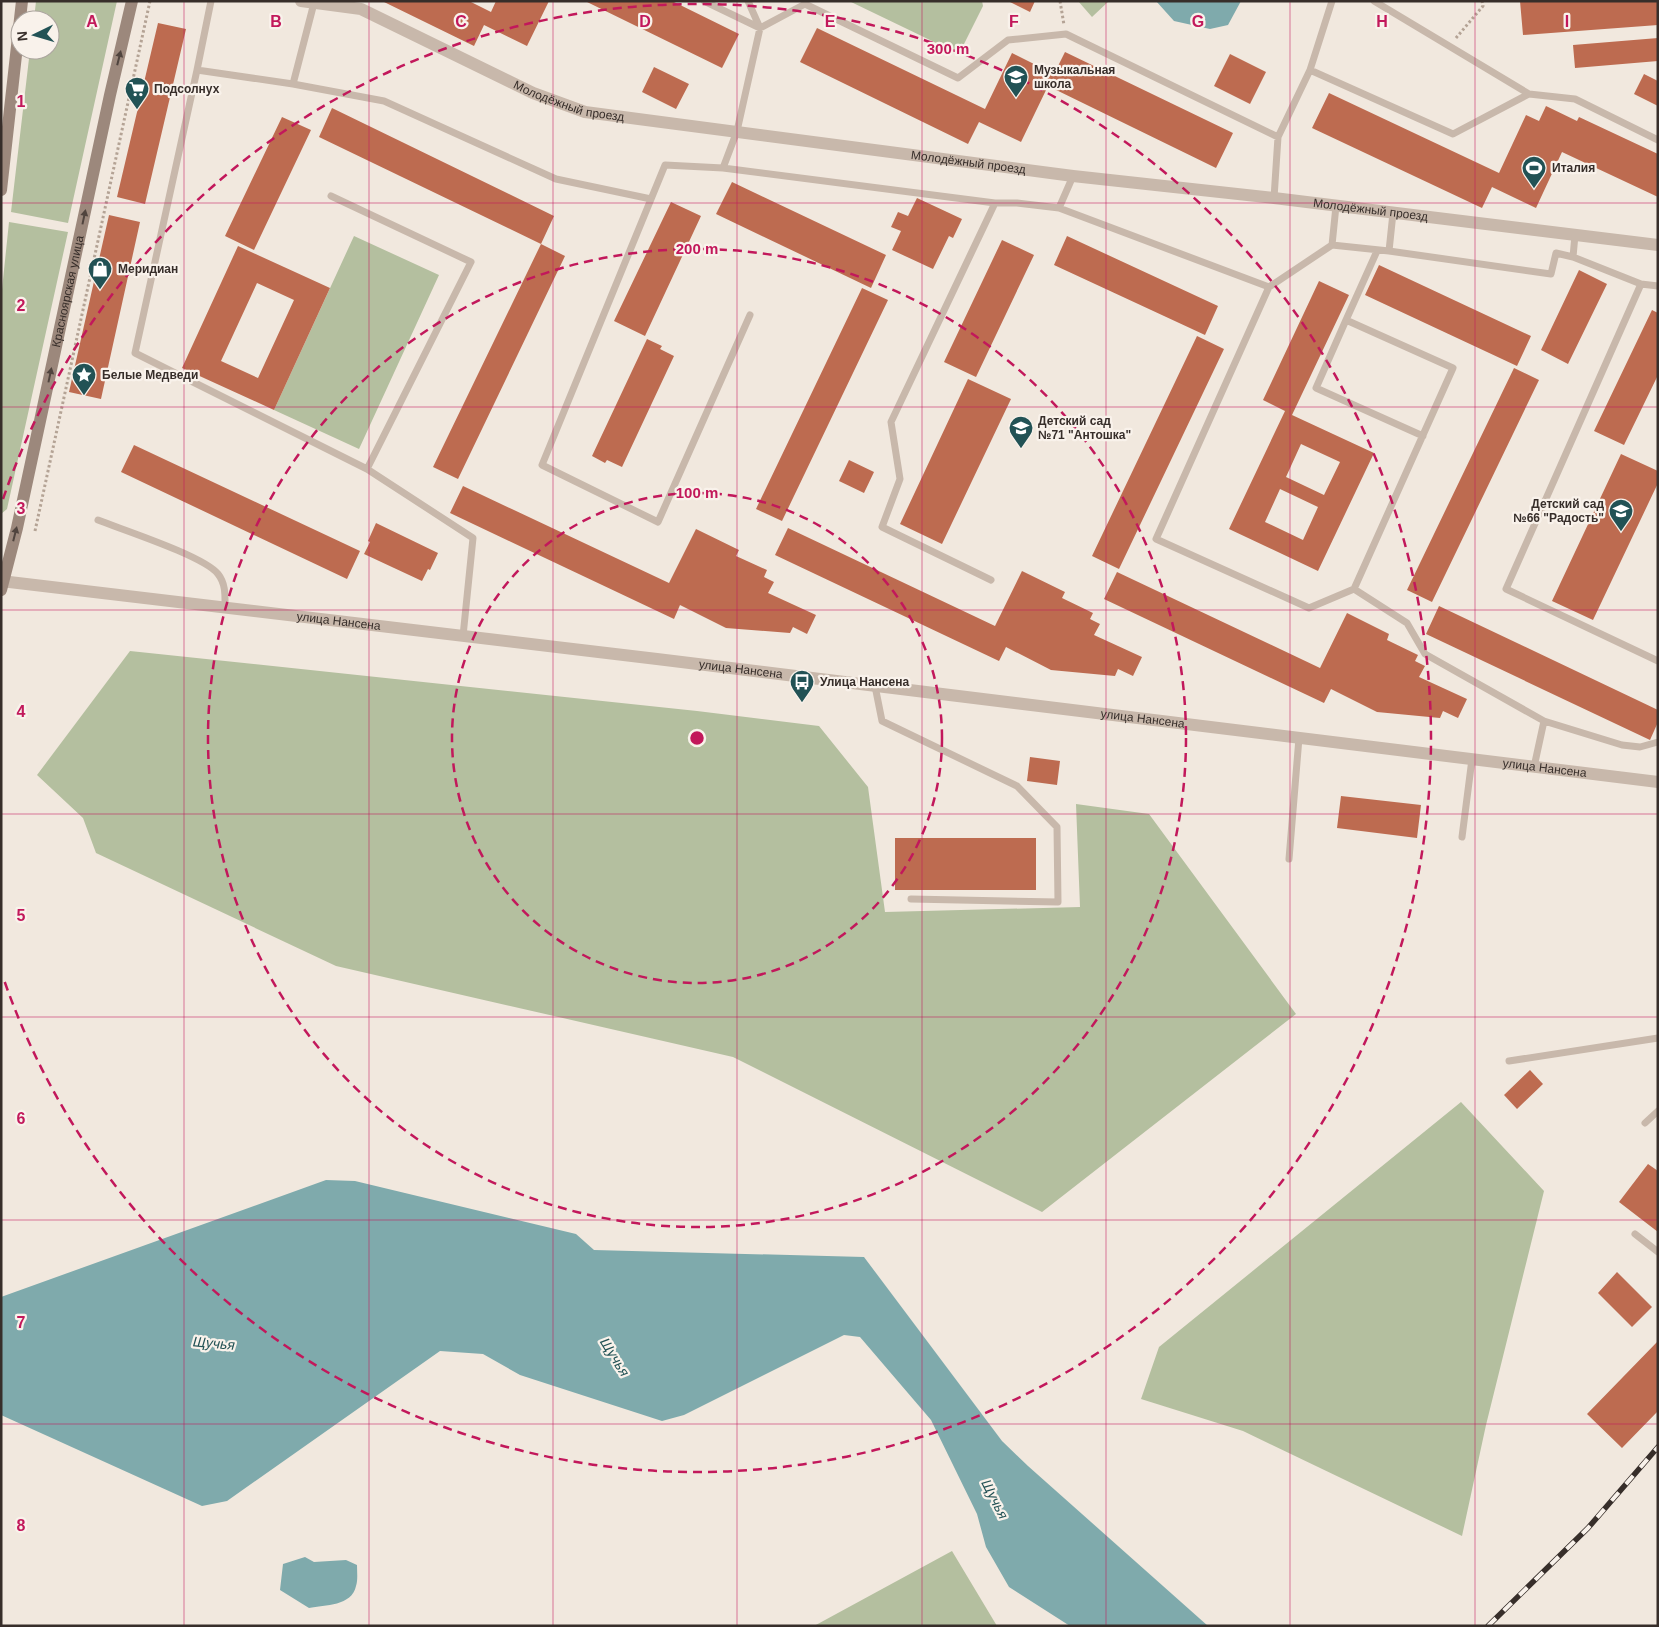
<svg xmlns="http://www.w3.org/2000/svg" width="1659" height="1627" viewBox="0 0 1659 1627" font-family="Arial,sans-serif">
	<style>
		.green { fill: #b4bf9f }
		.water { fill: #7faaac }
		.building { fill: #bd6b50; fill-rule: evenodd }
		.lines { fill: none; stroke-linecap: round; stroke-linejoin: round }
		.path { stroke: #b4a395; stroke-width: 3; stroke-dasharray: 2.5 2.5; stroke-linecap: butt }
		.service { stroke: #c8b8ab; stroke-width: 7 }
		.minor { stroke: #c8b8ab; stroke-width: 12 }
		.tertiary { stroke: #c8b8ab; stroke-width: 12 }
		.secondary { stroke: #9c887c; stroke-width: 12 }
		.rail-casing { stroke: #372e2a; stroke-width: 5.5 }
		.rail { stroke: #f9f2eb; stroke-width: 4; stroke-dasharray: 11; stroke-linecap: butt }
		.oneway { fill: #50443e }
		.grid { fill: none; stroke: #c2185b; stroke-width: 1; stroke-opacity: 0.55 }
		.ring { fill: none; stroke: #c2185b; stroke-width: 2.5; stroke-dasharray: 9 6 }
		.labels { text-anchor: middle; stroke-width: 4.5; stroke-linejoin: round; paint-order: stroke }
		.poi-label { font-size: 12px; font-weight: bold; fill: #372e2a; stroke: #f9f2eb; text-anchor: start }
		.street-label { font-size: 12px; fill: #372e2a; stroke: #f9f2eb }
		.water-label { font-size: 14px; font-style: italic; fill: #225255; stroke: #f9f2eb }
		.grid-label { font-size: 16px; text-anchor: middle; font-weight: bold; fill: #c2185b; stroke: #f9f2eb; stroke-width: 4.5; stroke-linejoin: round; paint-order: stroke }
		.centre { fill: #c2185b; stroke: #f9f2eb; stroke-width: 2.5 }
		.ring-label { font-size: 15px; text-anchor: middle; font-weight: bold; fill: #c2185b; stroke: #f9f2eb; stroke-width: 4.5; stroke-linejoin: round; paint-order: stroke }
	</style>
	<rect width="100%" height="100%" fill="#f1e8de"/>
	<path class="green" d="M36 1H117L68 223 11 212 30 50H50V20H34Z
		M849 1H982L983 6 959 54Z
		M1078 1H1109L1092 17Z
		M9 222 68 232 7 509 1 514V299Z
		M354 236 439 275 359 449 274 410Z
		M130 651 697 711 819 726 868 787 885 912 1080 907 1076 804 1149 814 1296 1014 1042 1212 733 1057 336 966 96 853 83 818 37 775Z
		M1461 1102 1544 1191 1486 1425 1462 1536 1243 1431 1141 1399 1159 1347Z
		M952 1551 997 1626H814Z"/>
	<path class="water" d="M1156 1H1241L1228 25 1210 29 1174 21Z
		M326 1180 355 1181 576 1234 594 1250 864 1257 1002 1441 1028 1466 1208 1626H1070L1009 1587 986 1547 977 1514 931 1420 860 1337 844 1335 684 1415 662 1421 520 1375 483 1354 440 1351 227 1501 202 1506 1 1415V1297Z
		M305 1557 314 1562 346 1560 357 1565C357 1572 358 1580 356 1586 352 1606 325 1605 309 1608L280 1590 283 1564Z"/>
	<path class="building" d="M382 1H469L491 12 496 1H549L527 46 484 25 474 46Z
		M585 1H672L739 34 722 68Z
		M1008 1H1035L1030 12Z
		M1520 1H1658V25L1523 35Z
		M158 23 186 29 145 204 117 197Z
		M817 28 985 109 1012 53 1054 74 1065 52 1233 133 1216 168 1048 86 1021 142 979 122 968 144 800 62Z
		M1658 38V61L1575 68 1573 45Z
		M1230 54 1266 72 1250 104 1214 86Z
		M654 67 689 84 676 109 642 92Z
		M1644 74 1658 81V106L1634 94Z
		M1329 93 1499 173 1526 115 1539 121 1546 106 1577 121 1579 117 1658 154V197L1562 152 1536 208 1492 187 1482 208 1312 128Z
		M332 108 554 216 541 244 319 137Z
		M282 117 311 130 254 250 225 236Z
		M732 182 886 255 871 288 716 214Z
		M917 198 962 219 953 238 949 236 933 269 892 250 901 231 891 227 898 212 908 216Z
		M671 202 701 216 645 336 614 321Z
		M109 215 140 222 101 399 69 392Z
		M1067 236 1218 306 1205 335 1054 265Z
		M1002 240 1034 255 976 377 944 362Z
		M541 244 565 256 458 479 433 467Z
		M238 246 330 288 274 410 182 368ZM257 283 294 300 258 378 221 361Z
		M1379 265 1531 336 1517 366 1365 295Z
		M1579 270 1607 284 1568 364 1541 350Z
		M1319 281 1349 295 1292 415 1374 453 1318 571 1229 529 1285 411 1263 400ZM1301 444 1340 462 1324 495 1286 477ZM1280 489 1318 507 1303 540 1265 522Z
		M862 288 888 300 782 521 756 509Z
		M1652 310 1658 313V375L1624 445 1594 431Z
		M1197 336 1224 349 1119 569 1092 556Z
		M647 339 662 346 660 349 674 356 622 467 607 460 605 463 592 456Z
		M1514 368 1539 380 1432 602 1407 590Z
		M968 379 1011 399 942 544 900 524Z
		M134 445 360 551 347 579 121 472Z
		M1621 454 1658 471V483L1593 620 1552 601Z
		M849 460 874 472 864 493 839 481Z
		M463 486 669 583 696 529 739 550 736 556 767 570 764 577 774 582 768 593 816 615 807 634 793 627 790 633 726 628 680 605 674 619 450 513Z
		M376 523 438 553 430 570 428 569 422 581 364 554 370 542 368 541Z
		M788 528 995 626 1022 571 1065 592 1062 598 1093 613 1090 619 1100 624 1094 635 1142 657 1133 676 1118 669 1115 676 1051 670 1006 647 999 661 775 555Z
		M1117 572 1320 668 1347 613 1389 634 1387 640 1418 655 1415 661 1425 666 1419 677 1467 699 1458 718 1443 711 1440 718 1377 712 1331 689 1324 703 1104 599Z
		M1439 606 1658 710V722L1650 740 1426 634Z
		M1030 757 1060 761 1057 785 1027 781Z
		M1341 796 1421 805 1417 838 1337 828Z
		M895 838H1036V890H895Z
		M1530 1070 1543 1084 1517 1109 1504 1095Z
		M1648 1164 1658 1171V1232L1619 1202Z
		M1617 1272 1652 1307 1632 1327 1598 1293Z
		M1658 1341V1411L1622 1448 1587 1414Z"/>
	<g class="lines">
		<path class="path" d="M1060 1 1064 25
			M1456 38 1483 6 1482 1
			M35 531 150 1"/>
		<path class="service" d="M704 1 760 28 805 4 958 78 1008 40 1066 34 1278 137
			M748 1 760 28 737 131 723 168 665 165 542 465 658 522 750 315
			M1374 1 1529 94
			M314 3 293 84 197 70 135 353 367 469 471 262 331 196
			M197 70 211 1
			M1310 70 1332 1
			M293 84 384 101 556 179 651 199
			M723 168 995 203
			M1073 176 1059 208 1269 287 1156 539 1309 608 1354 589 1453 368 1346 320 1377 251
			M1274 198 1278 137 1310 70 1453 134 1529 94 1575 99 1658 140
			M1336 206 1332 245 1389 251 1393 213
			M1575 235 1573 257 1641 284
			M1389 251 1551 274 1556 253 1573 257
			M1658 286 1641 284 1506 589 1658 661
			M1269 287 1332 245
			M1346 320 1316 388 1423 436
			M367 469 473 538 463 636
			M98 520C123 530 204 556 218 574 226 584 225 596 225 608
			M991 580 882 527 900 479 891 422 995 203H1017L1059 208
			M1354 589 1407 623 1425 654 1544 721
			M875 686 882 721 1017 786 1057 827 1058 902 911 899
			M1534 767 1544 721 1622 745 1640 747 1658 742
			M1462 837 1472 759
			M1289 859 1299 738
			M1509 1061 1658 1038
			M1645 1123 1658 1111
			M1635 1234 1658 1252"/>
		<path class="minor" id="s1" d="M301 1 361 9 533 93 585 112 1073 176 1274 198 1658 245"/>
		<path class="tertiary" id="s2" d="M1 581 657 659 1658 782"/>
		<g class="secondary">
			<path d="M1 190 22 1"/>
			<path id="s3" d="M1 590 17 528 110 95 132 1"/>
		</g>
		<defs>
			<path id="rail" d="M1488 1626 1588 1528 1658 1447"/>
		</defs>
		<use href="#rail" class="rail-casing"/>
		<use href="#rail" class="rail"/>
	</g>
	<defs><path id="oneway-solid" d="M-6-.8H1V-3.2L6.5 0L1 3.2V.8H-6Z" transform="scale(1.25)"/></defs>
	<g class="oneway">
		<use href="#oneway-solid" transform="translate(119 58) rotate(-76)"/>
		<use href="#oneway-solid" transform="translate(84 217) rotate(-78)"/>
		<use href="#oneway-solid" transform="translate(50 375) rotate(-78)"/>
		<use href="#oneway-solid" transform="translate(15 534) rotate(-76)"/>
	</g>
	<path class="grid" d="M184 1V1626M369 1V1626M553 1V1626M737 1V1626M922 1V1626M1106 1V1626M1290 1V1626M1475 1V1626M1 203H1658M1 407H1658M1 610H1658M1 814H1658M1 1017H1658M1 1220H1658M1 1424H1658"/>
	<g class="ring">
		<circle cx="697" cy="738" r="245"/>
		<circle cx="697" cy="738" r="489"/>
		<path d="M3 499A734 734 0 1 1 3 977"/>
	</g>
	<defs>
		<symbol id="school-pin" viewBox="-11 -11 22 30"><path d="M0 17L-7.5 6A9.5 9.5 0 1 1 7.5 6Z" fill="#225255" stroke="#f9f2eb"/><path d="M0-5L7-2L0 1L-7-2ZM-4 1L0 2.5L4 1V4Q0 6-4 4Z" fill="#fff"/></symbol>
		<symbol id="supermarket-pin" viewBox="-11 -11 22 30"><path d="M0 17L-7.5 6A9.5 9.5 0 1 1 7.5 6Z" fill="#225255" stroke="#f9f2eb"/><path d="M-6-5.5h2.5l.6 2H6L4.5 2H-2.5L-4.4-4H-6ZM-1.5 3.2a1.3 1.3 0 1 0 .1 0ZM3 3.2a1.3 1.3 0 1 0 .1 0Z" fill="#fff"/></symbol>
		<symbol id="stadium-pin" viewBox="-11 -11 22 30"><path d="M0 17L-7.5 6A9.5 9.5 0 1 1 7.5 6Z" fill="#225255" stroke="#f9f2eb"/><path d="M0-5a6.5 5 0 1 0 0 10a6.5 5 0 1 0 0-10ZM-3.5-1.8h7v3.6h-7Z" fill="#fff"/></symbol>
		<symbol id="shop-pin" viewBox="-11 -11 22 30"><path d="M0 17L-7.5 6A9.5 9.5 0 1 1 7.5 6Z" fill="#225255" stroke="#f9f2eb"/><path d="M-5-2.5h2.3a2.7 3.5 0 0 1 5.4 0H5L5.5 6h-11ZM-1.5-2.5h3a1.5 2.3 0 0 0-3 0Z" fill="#fff"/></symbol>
		<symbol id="sight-pin" viewBox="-11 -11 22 30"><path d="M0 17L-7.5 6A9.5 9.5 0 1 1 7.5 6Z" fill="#225255" stroke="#f9f2eb"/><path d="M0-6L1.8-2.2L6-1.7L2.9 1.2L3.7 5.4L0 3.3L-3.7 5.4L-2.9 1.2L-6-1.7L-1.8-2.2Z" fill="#fff"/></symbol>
		<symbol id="bus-pin" viewBox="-11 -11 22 30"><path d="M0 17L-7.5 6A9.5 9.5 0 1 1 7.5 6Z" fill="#225255" stroke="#f9f2eb"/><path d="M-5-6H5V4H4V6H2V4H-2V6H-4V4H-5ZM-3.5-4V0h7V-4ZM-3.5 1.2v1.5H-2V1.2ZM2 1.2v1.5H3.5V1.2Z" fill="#fff"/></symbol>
	</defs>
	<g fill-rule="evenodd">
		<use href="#school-pin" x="1002" y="63" width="28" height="38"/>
		<use href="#supermarket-pin" x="123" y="75" width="28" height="38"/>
		<use href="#stadium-pin" x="1520" y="154" width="28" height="38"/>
		<use href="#shop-pin" x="86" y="255" width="28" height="38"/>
		<use href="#sight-pin" x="70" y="361" width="28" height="38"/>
		<use href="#school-pin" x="1007" y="414" width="28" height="38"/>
		<use href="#school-pin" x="1607" y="497" width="28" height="38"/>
		<use href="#bus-pin" x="788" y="668" width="28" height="38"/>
	</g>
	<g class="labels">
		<g class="poi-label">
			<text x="1034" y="74">Музыкальная<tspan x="1034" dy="14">школа</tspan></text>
			<text x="154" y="93">Подсолнух</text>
			<text x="1552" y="172">Италия</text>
			<text x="118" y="273">Меридиан</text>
			<text x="102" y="379">Белые Медведи</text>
			<text x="1038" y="425">Детский сад<tspan x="1038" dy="14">№71 "Антошка"</tspan></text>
			<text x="1604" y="508" text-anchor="end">Детский сад<tspan x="1604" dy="14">№66 "Радость"</tspan></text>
			<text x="820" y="686">Улица Нансена</text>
		</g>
		<g class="street-label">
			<text dy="4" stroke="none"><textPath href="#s1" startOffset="289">Молодёжный проезд</textPath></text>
			<text dy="4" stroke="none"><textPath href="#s1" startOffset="694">Молодёжный проезд</textPath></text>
			<text dy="4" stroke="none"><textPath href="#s1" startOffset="1099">Молодёжный проезд</textPath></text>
			<text dy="4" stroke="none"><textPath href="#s3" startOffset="306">Красноярская улица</textPath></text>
			<text dy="4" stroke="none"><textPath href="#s2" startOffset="340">улица Нансена</textPath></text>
			<text dy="4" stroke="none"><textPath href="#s2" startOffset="745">улица Нансена</textPath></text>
			<text dy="4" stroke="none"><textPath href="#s2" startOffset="1150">улица Нансена</textPath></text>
			<text dy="4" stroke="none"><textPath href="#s2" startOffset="1555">улица Нансена</textPath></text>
		</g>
		<g class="water-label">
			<text transform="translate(214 1343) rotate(5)" y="5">Щучья</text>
			<text transform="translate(615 1357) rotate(58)" y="5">Щучья</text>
			<text transform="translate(995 1499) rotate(63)" y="5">Щучья</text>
		</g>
	</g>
	<g class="grid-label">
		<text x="92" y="27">A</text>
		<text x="276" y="27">B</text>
		<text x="461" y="27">C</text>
		<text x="645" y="27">D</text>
		<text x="830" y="27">E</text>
		<text x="1014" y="27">F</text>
		<text x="1198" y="27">G</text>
		<text x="1382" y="27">H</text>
		<text x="1567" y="27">I</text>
		<text x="21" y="107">1</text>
		<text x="21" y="311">2</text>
		<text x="21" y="514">3</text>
		<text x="21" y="717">4</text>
		<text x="21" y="921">5</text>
		<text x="21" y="1124">6</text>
		<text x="21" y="1328">7</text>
		<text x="21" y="1531">8</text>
	</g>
	<circle cx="697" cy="738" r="8" class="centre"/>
	<g class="ring-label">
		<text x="948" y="54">300 m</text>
		<text x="697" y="254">200 m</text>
		<text x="697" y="498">100 m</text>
	</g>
	<rect width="1659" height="1627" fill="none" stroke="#372e2a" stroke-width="5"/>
	<g transform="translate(35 35) rotate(265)"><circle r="24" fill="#f9f2eb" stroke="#aba49e"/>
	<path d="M0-4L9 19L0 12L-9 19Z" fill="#225255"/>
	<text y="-8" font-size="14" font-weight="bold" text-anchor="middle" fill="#372e2a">N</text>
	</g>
</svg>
